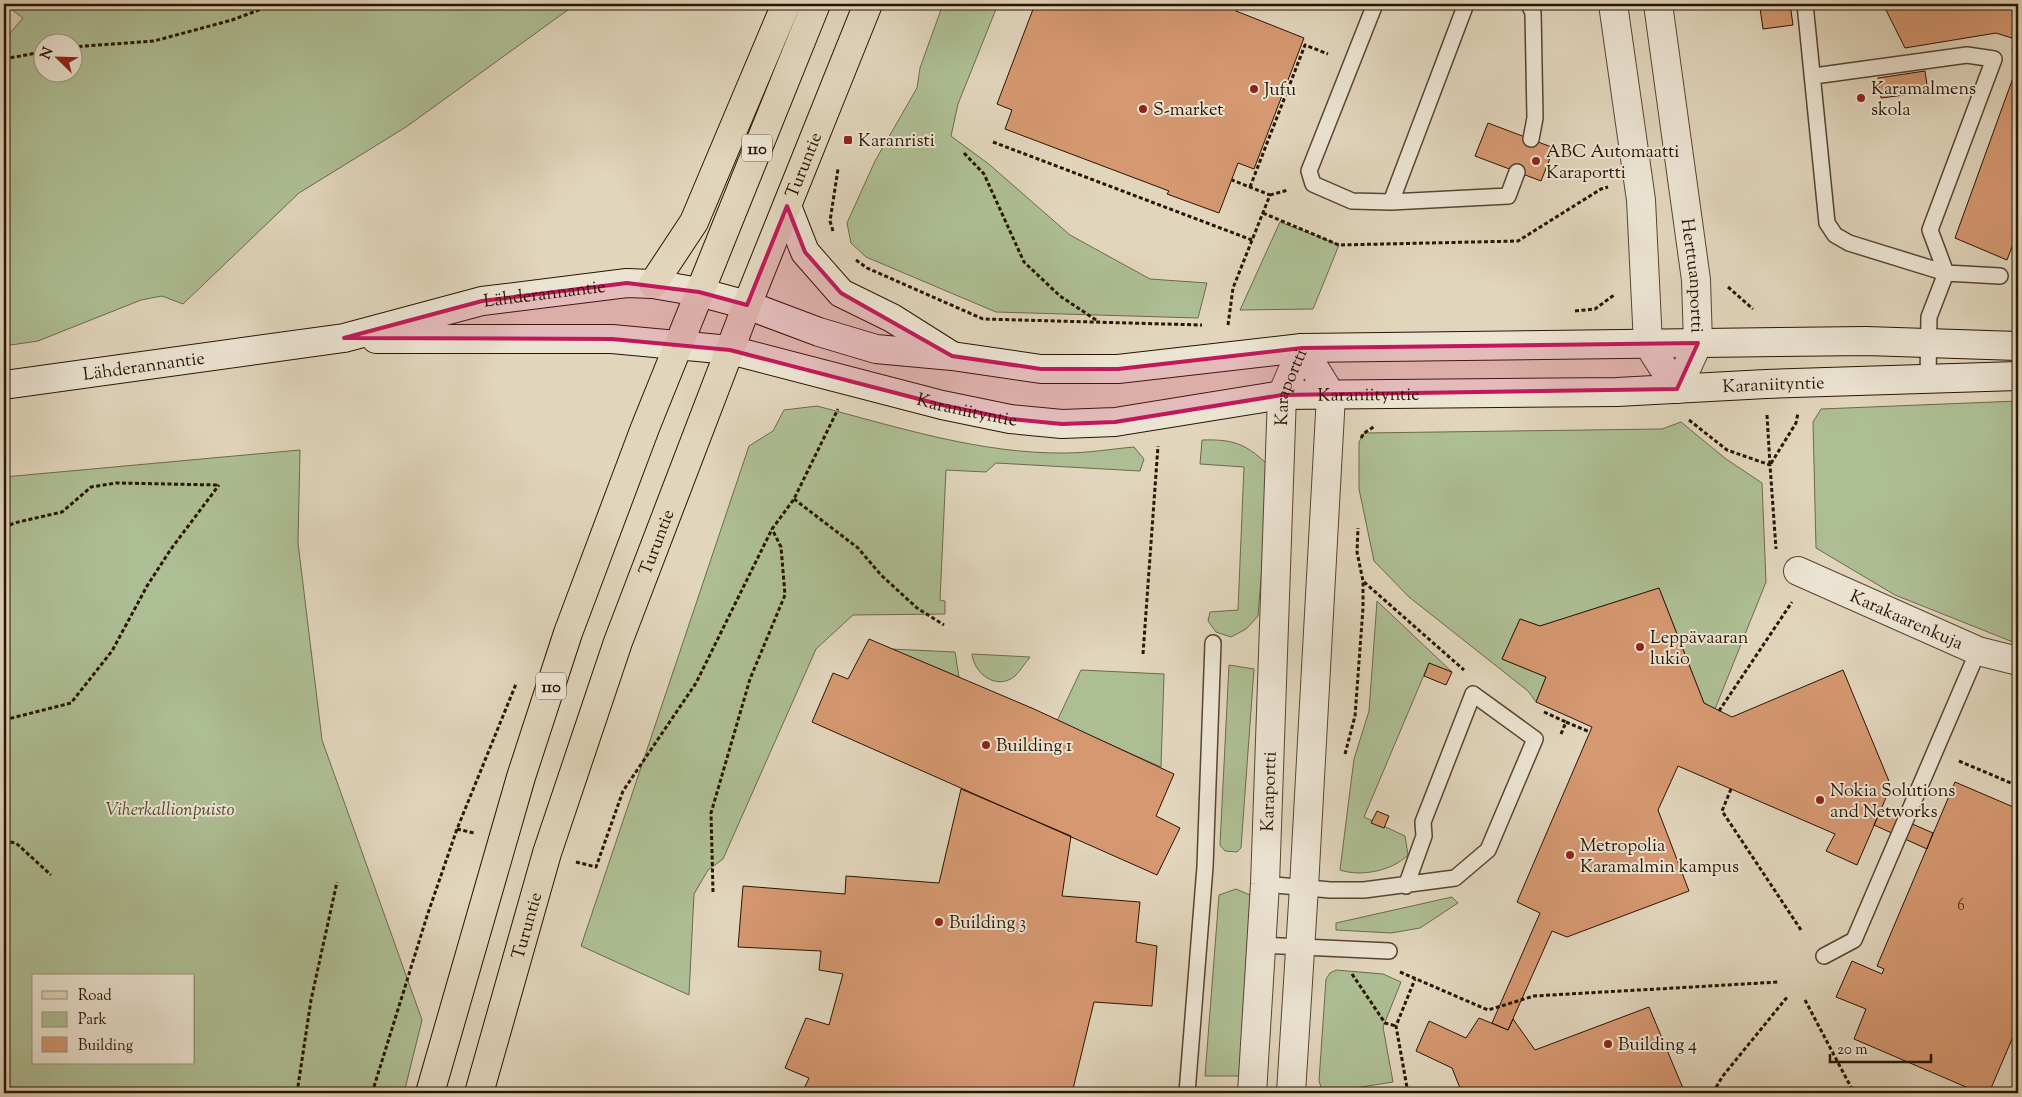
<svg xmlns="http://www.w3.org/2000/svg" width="2022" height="1097" viewBox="0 0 2022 1097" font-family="'Sorts Mill Goudy',serif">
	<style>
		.green { fill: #aebe94; stroke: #6c6a4a; fill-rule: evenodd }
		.building { fill: #d59871; stroke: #291501 }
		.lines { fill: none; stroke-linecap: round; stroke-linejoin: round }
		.lane-casing { stroke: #574530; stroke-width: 18 }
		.street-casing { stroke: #574530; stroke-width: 30 }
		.secondary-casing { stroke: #291501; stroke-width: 30 }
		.primary-casing { stroke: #291501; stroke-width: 30 }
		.path { stroke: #291501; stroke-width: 3; stroke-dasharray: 4 2.5; stroke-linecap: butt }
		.lane { stroke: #ece4d3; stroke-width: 15 }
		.street { stroke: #ece4d3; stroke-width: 28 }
		.secondary { stroke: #ece4d3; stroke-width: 28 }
		.primary { stroke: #e1d5bc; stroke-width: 28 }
		.marked { fill: #c2185b; fill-opacity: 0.2; stroke: #c2185b; stroke-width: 4; stroke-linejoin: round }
		.poi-dot { fill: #8f2418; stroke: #ece4d3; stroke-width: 2 }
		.labels { text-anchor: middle; stroke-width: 4; stroke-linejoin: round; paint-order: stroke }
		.number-label { font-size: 15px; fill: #54361d }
		.shield { fill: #ece4d3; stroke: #645340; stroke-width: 1 }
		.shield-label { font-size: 16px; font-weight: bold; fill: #291501 }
		.poi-label { font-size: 18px; fill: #291501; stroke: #ece4d3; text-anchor: start }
		.street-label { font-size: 18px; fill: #291501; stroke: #ece4d3 }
		.park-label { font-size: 18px; font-style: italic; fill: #51482d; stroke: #ece4d3 }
	</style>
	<rect width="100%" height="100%" fill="#e1d5bc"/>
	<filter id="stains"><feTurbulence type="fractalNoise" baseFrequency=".004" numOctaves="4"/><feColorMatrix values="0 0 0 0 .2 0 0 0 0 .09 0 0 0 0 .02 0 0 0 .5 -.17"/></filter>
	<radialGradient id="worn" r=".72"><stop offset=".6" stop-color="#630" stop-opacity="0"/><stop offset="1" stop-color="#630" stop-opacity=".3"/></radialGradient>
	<path class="green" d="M4 4H576L406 127 299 193 183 304 162 296 141 300 38 341 4 346V40L23 18ZM42 42H72V72H42Z
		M943 4H998L958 104 951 136 990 165 1070 235 1150 279 1207 283 1198 318 996 312 866 257 851 243 847 223 875 161 917 88 920 68Z
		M1280 222 1339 245 1313 309 1240 310Z
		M2018 401V644L1895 595 1816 548 1813 422 1821 409Z
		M817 406C897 427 981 454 1065 453 1088 453 1111 449 1134 447L1144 459 1140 471 996 463 986 472 946 470 940 600 945 601V614L853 615 816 649 723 859 708 870 694 894 689 995 581 946 749 446 773 431 784 410Z
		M1681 422 1726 459 1762 483 1766 582 1715 709 1704 703 1659 588 1540 626 1520 619 1502 659 1546 677 1536 702 1528 691 1409 597 1374 561 1359 489V442L1364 433 1662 429Z
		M1202 440C1234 439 1247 444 1270 467L1258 616 1246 629 1231 637 1216 632 1208 621 1210 612 1238 610 1244 467 1200 464Z
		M300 450 298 543 322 740 422 1020 404 1093H4V477ZM34 976H194V1063H34Z
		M1377 601 1452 672 1429 663 1364 817 1405 836 1408 855C1392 871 1361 877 1340 870L1354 759 1369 711Z
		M891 649 955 652 959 677Z
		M972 654 1030 657C1025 663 1020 671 1015 676 997 691 974 674 972 654Z
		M1229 665 1254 669 1241 848 1237 852 1225 851 1220 845Z
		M1081 670 1164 674 1161 767 1057 721Z
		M1236 889 1250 895 1244 1076H1205L1219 895Z
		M1452 897 1458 903 1420 928 1391 933 1336 930V923Z
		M1336 970 1383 974 1401 982 1383 1027 1393 1082 1323 1093 1319 1081 1326 979 1330 973Z"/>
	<path class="building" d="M1035 4H1240L1236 11 1304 38 1254 169 1238 163 1219 213 1167 194 1169 191 1005 129 1012 110 997 104Z
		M1790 4 1793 25 1763 29 1760 8Z
		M1883 4H2018V52L2012 50 2015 39 1996 33 1905 48Z
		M2018 64V231L2007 260 1955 238Z
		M1925 71 1928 92 1881 98 1878 78Z
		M1488 123 1554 148 1541 181 1475 156Z
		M1659 588 1704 703 1732 717 1843 670 1891 786 1857 865 1826 851 1835 834 1678 766 1658 810 1689 891 1567 937 1552 931 1508 1030 1492 1023 1540 913 1517 902 1592 727 1536 702 1546 677 1502 659 1520 619 1540 626Z
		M869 639 1034 709 1174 774 1156 816 1180 828 1157 875 812 722 833 673 848 679Z
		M1429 663 1452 672 1446 685 1424 676Z
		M1955 782 2018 809V1025L1989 1093H1980L1854 1039 1866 1009 1836 997 1852 961 1882 974 1884 969 1877 966Z
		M961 789 1071 836 1062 896 1140 902 1136 942 1157 946 1152 1006 1094 1002 1072 1093H802L809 1078 785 1068 806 1018 829 1025 843 974 819 970 821 951 738 947 743 886 845 894 846 876 939 883Z
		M1880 810 1933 833 1927 849 1874 825Z
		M1377 811 1389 816 1384 828 1371 823Z
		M1649 1007 1685 1093H1462L1452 1068 1416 1051 1429 1021 1466 1038 1479 1018 1508 1030 1513 1019 1535 1050Z"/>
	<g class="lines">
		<defs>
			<path id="lane" d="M1375 4 1309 171 1313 184 1352 201 1391 202 1466 4
				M1529 4 1533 13 1535 118 1531 139
				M1805 4 1827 223 1835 235 1849 243 1946 273 2000 276
				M1814 76 1967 55 1994 59 1930 230 1946 273 1929 317 1928 378
				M1391 202 1508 196 1517 172
				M1265 884 1330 890H1364L1455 878 1488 850 1535 739 1473 694 1423 822 1424 836 1406 886
				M1261 945 1389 951
				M1824 956 1854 940 1978 651
				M1187 1093 1205 867 1213 643"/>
			<g id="street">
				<path d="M1613 4 1641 200 1648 344 1677 389"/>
				<path id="s1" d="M1658 4 1696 280 1698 343 1677 389"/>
				<path id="s2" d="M1798 571 1978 651 2018 661"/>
				<path id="s3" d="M1252 1093 1265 884 1282 395 1302 348"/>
				<path d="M1291 1093 1304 887 1331 395 1302 348"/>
			</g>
			<g id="secondary">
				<path d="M787 206 805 252 841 293 892 318 949 354"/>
				<path id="s4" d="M376 339H612L730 350 942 405 1010 419 1062 424 1115 422 1282 395 1617 392 1766 384 2018 376"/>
				<path id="s5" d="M4 385 344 338 482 301 627 283 653 284 699 292 747 305 819 332 876 349 952 356 1041 369H1118L1302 348 1866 341 2018 346"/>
			</g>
			<g id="primary">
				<path d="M653 284 694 222 786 4"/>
				<path d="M430 1093 521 777 568 633 645 428 816 4"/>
				<path id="s6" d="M479 1093 547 853 618 642 747 305 868 4"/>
			</g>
		</defs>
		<use href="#lane" class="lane-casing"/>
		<use href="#street" class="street-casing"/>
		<use href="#secondary" class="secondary-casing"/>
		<use href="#primary" class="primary-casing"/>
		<path class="path" d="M72 47 154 41 232 20 275 4
			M4 59 42 52
			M993 142 1252 240
			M964 153 984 174 1024 262 1060 296 1099 322
			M1250 187 1305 45 1328 54
			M1270 195 1288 190
			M1263 213 1339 245 1518 241 1601 189 1608 187
			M833 231 830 221 838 169
			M856 260 867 268 983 319 1202 325
			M1728 287 1753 309
			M1575 311 1595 309 1614 295
			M1228 325 1233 288 1270 195 1232 180
			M1767 415 1770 465 1796 423 1798 413
			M1689 420 1727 450 1770 465 1776 549
			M1361 438 1364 433 1375 426
			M794 499 858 548 881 575 917 608 944 625
			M4 528 14 523 62 512 91 487 116 483 219 485
			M1364 582 1464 670
			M1143 654 1158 446
			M1719 711 1792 602
			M1544 712 1566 722
			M4 720 71 703 112 651 147 586 171 549 219 485
			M1561 734 1566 722 1590 732
			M1345 754 1355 716 1363 608V581L1357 552 1358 528
			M1959 761 2018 786
			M1731 789 1722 811 1801 930
			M457 829 474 833
			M4 841 16 843 51 875
			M576 862 596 867 623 791 696 683 772 529 794 499 838 409
			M713 892 711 813 750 679 785 595 781 547 772 529
			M1400 972 1488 1010 1534 996 1779 982
			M1352 974 1385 1023 1396 1026
			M1805 1000 1854 1093
			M297 1093 311 1000 337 882
			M372 1093 427 916 457 829 516 684
			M1408 1093 1396 1026 1415 979
			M1713 1093 1722 1077 1788 996"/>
		<use href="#lane" class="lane"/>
		<use href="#street" class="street"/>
		<use href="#secondary" class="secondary"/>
		<use href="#primary" class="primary"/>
	</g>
	<path class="marked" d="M787 206 805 252 841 293 952 356 1041 369H1118L1302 348 1698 343 1677 389 1282 395 1115 422 1062 424 1010 419 942 405 730 350 612 339 344 338 482 301 627 283 699 292 747 305Z"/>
	<g class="poi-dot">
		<circle cx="1254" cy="89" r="5"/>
		<circle cx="1861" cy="98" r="5"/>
		<circle cx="1143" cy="109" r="5"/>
		<rect x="843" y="135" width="10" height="10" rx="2.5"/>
		<circle cx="1536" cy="161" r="5"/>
		<circle cx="1640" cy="647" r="5"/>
		<circle cx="986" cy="745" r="5"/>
		<circle cx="1820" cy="800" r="5"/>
		<circle cx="1570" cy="855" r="5"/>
		<circle cx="939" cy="922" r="5"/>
		<circle cx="1608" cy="1044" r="5"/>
	</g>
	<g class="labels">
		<g class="number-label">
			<text x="1961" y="910">6</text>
		</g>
		<g class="shield">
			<rect x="742" y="134.5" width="30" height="27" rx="4"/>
			<rect x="536" y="672.5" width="30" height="27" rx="4"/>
		</g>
		<g class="shield-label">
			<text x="757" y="154">110</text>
			<text x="551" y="692">110</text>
		</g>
		<g class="poi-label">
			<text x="1871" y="94">Karamalmens<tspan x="1871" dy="21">skola</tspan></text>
			<text x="1264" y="95">Jufu</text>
			<text x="1153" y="115">S-market</text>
			<text x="858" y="146">Karanristi</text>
			<text x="1546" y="157">ABC Automaatti<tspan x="1546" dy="21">Karaportti</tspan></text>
			<text x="1650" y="643">Leppävaaran<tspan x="1650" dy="21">lukio</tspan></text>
			<text x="996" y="751">Building 1</text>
			<text x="1830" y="796">Nokia Solutions<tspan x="1830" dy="21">and Networks</tspan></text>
			<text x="1580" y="851">Metropolia<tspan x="1580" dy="21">Karamalmin kampus</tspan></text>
			<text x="949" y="928">Building 3</text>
			<text x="1618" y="1050">Building 4</text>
		</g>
		<g class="street-label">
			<text dy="6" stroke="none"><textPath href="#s6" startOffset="984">Turuntie</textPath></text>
			<text dy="6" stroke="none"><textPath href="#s1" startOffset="274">Herttuanportti</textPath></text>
			<text dy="6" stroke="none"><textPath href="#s5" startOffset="549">Lähderannantie</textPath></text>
			<text dy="6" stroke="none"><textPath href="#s5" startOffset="141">Lähderannantie</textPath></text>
			<text dy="6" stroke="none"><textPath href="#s4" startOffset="1409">Karaniityntie</textPath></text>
			<text dy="6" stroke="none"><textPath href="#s3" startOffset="708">Karaportti</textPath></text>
			<text dy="6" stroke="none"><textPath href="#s4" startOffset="1004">Karaniityntie</textPath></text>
			<text dy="6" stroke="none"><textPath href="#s4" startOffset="599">Karaniityntie</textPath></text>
			<text dy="6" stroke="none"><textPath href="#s6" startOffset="579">Turuntie</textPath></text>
			<text dy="6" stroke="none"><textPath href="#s2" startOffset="119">Karakaarenkuja</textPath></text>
			<text dy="6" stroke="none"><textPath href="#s3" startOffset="302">Karaportti</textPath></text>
			<text dy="6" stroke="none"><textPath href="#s6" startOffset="174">Turuntie</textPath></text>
		</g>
		<g class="park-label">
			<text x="170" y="815">Viherkallionpuisto</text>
		</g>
	</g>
	<rect width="2022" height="1097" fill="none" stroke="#e1d5bc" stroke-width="20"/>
	<rect x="5" y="5" width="2012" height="1087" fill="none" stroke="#291501" stroke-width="2.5"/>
	<rect x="10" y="10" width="2002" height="1077" fill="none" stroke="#291501"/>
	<rect x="32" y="974" width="162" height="90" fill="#ece4d3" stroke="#9e917f"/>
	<rect x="42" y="991" width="25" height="8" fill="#e1d5bc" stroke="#9e917f"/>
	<text x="78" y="1000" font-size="15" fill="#291501">Road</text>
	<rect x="42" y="1012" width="25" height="15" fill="#aebe94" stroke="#9e917f"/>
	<text x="78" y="1024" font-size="15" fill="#291501">Park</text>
	<rect x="42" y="1037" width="25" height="15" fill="#d59871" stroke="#9e917f"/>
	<text x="78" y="1050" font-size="15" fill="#291501">Building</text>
	<g transform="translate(58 58) rotate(293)"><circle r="24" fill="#ece4d3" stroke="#9e917f"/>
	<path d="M0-4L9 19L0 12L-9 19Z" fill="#8f2418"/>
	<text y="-8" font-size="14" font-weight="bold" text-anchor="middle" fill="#291501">N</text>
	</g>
	<path d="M1830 1054v8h101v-8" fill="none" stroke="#291501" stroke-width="2.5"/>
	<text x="1837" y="1054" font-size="15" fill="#291501" stroke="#ece4d3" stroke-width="4" paint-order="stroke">20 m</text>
	<rect width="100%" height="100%" filter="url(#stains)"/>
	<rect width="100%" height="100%" fill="url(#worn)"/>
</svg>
